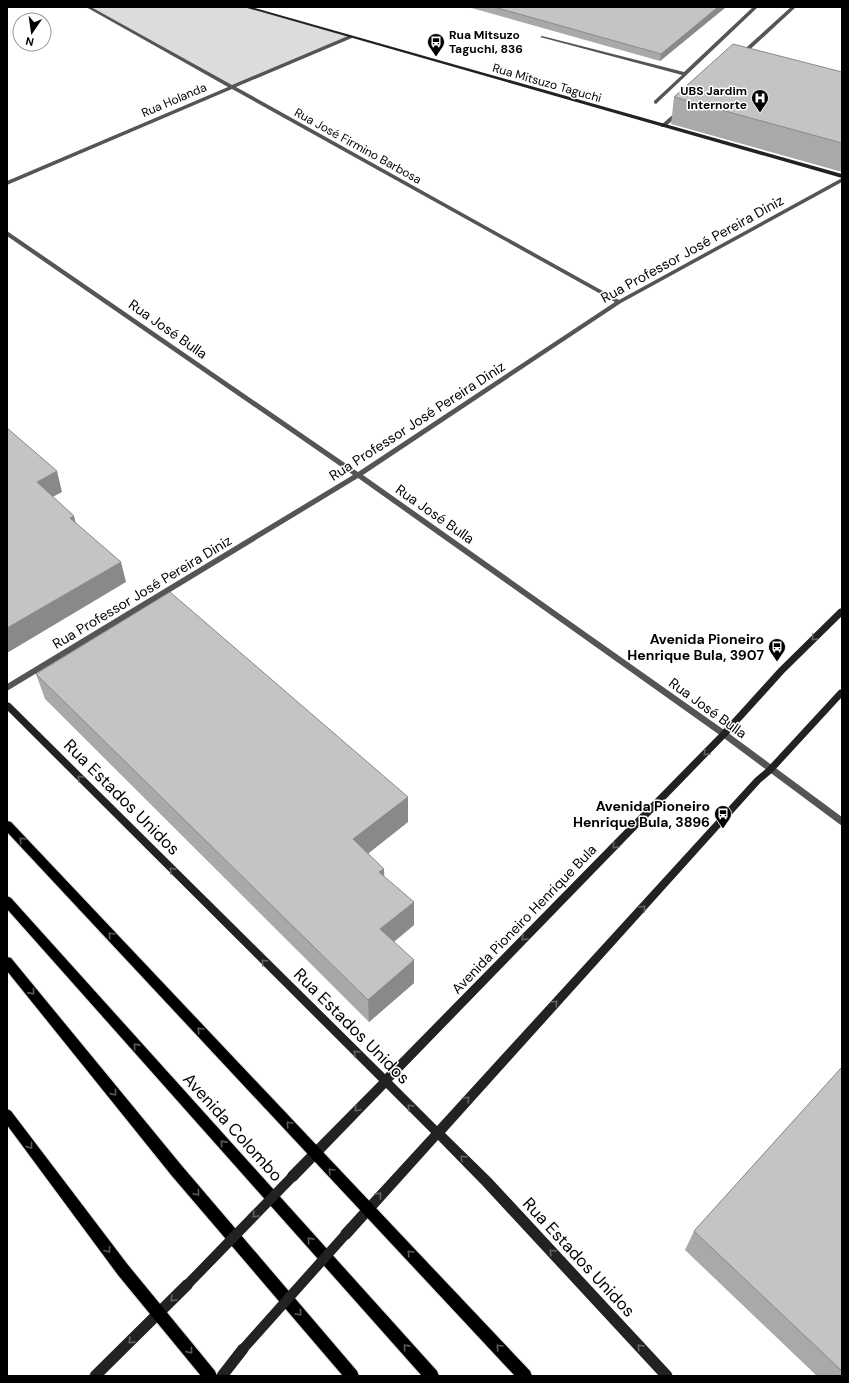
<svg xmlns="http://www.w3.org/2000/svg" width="849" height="1383" viewBox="0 0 849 1383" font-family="'DM Sans',sans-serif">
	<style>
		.green { fill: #dcdcdc }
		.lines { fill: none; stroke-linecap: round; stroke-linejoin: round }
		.primary-casing { stroke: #dbdbdb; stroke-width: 2 }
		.lane { fill: #555; fill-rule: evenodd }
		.street { fill: #555; fill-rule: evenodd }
		.secondary { fill: #222; fill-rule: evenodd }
		.primary { fill: #000; fill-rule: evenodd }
		.secondary-bridge { stroke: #222; stroke-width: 10 }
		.wall { fill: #a9a9a9 }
		.shaded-wall { fill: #898989 }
		.building { fill: #c4c4c4; stroke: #898989 }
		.oneway { stroke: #646464 }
		.oneway2 { stroke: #595959 }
		.labels { text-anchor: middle; stroke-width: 3; stroke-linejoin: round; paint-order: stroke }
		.far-poi-label { font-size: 12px; font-weight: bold; fill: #000; stroke: #fff; text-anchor: start }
		.far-street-label { font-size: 12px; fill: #000; stroke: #fff }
		.street-label { font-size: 14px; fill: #000; stroke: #fff }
		.poi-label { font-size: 14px; font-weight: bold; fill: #000; stroke: #fff; text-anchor: end }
		.near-street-label { font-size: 17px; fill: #000; stroke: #fff }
	</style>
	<rect width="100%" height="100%" fill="#fff"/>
	<path class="green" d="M88 7H246L350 37 231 87Z"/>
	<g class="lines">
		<defs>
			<path id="primary" d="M7 821 11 822 530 1371 532 1376H515L7 832Z
				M7 896 11 898 437 1371 439 1376H422L7 909Z
				M7 957 11 958 182 1166 357 1371 359 1376H343L172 1176 7 971Z
				M7 1109 11 1111 128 1265 215 1371 217 1376H201L118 1275 7 1125Z"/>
		</defs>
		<use href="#primary" class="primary-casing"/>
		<path class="lane" d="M753 7H758L656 104 654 103V101L682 75 540 37 542 36 684 72Z"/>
		<path class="street" d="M86 7H91L232 85 348 36H352V38L236 87 619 300 842 178V182L621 303 363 475 727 732 842 817V826L721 736 358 478 7 691V684L353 475 7 236V231L358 472 615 302 232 89 7 185V181L228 87Z
			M791 7H796L743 56H739V54Z
			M677 111 682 112 665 127H661V125Z"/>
		<path class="secondary" d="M244 7H251L842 174V178Z
			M842 608V616L785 672 727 736 392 1081 437 1126 755 778 767 768 839 690 842 689V697L773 772 761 782 445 1133 491 1178 671 1372 673 1376H659L483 1186 438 1140 349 1239 345 1240 341 1239 340 1235 341 1231 431 1133 386 1088 296 1181 292 1182 288 1181 287 1177 288 1173 379 1081 7 710V702L10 703 385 1074 721 732 779 668 839 609Z
			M188 1279 192 1280 193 1284 192 1288 103 1376H89L91 1372 184 1280Z
			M243 1343 247 1345 249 1349 247 1353 229 1376H216L218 1372 239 1345Z"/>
		<use href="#primary" class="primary"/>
		<path class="secondary-bridge" d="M188 1284 292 1177
			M243 1349 345 1235"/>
	</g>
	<path class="wall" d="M468 7H726L660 61Z
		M842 72V172L671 124 674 97Z
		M36 674 408 797V822L368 853 384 877 414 925 394 942 414 983 369 1022 45 699Z
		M842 1067V1376H817L685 1250 694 1231Z"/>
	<path class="shaded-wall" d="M718 7H726L660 61 661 54Z
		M57 471 62 492 43 502 37 482Z
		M74 516 79 536 70 518Z
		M121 562 126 582 7 653V628Z
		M408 797V822L355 864 353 839Z
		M384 869 385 892 379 872Z
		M414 902V925L381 952 380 929Z
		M414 960V983L369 1022 368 1000Z"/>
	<path class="building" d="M494 7H718L661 54Z
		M733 44 842 72V143L674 97Z
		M7 428 57 471 37 482 74 516 70 518 121 562 7 628Z
		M170 592 408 797 353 839 384 869 379 872 414 902 380 929 414 960 368 1000 36 674Z
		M842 1067V1371L694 1231Z"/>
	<defs><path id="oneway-chevron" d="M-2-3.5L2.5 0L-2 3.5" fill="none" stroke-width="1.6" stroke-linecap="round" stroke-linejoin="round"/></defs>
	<g class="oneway">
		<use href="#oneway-chevron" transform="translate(814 638) rotate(135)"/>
		<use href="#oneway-chevron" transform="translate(706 753) rotate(134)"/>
		<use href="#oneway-chevron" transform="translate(80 778) rotate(-135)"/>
		<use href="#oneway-chevron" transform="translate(615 846) rotate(134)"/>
		<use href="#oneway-chevron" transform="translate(172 870) rotate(-135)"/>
		<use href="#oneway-chevron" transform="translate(643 908) rotate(-47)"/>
		<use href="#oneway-chevron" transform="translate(524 938) rotate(134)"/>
		<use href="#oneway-chevron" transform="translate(264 962) rotate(-135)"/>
		<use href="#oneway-chevron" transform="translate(555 1003) rotate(-47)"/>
		<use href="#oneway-chevron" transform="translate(356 1053) rotate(-135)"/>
		<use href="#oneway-chevron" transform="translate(467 1099) rotate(-47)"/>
		<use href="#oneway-chevron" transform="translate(410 1107) rotate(-135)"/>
		<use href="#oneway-chevron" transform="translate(357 1109) rotate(134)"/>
		<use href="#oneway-chevron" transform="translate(463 1158) rotate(-136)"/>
		<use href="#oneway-chevron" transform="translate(379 1195) rotate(-48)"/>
		<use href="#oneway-chevron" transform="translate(255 1215) rotate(134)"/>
		<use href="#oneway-chevron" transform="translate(552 1252) rotate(-133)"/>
		<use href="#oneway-chevron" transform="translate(173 1299) rotate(135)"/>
		<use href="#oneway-chevron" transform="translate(131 1341) rotate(136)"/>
		<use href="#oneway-chevron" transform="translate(640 1347) rotate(-133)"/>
	</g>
	<g class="oneway2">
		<use href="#oneway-chevron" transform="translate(22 840) rotate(-133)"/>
		<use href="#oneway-chevron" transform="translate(111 935) rotate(-133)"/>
		<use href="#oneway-chevron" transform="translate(32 992) rotate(51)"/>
		<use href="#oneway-chevron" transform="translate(200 1030) rotate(-133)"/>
		<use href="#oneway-chevron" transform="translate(136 1046) rotate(-132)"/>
		<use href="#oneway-chevron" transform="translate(114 1093) rotate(51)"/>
		<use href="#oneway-chevron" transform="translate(289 1124) rotate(-133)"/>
		<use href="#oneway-chevron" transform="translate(223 1143) rotate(-132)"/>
		<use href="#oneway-chevron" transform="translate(30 1146) rotate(53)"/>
		<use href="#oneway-chevron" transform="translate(331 1171) rotate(-134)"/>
		<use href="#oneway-chevron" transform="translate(197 1193) rotate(50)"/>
		<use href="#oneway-chevron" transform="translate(310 1240) rotate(-132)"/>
		<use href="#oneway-chevron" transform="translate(108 1250) rotate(53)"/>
		<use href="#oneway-chevron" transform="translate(410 1253) rotate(-134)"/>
		<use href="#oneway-chevron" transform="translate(299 1313) rotate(50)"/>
		<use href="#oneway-chevron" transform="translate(406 1347) rotate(-132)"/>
		<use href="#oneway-chevron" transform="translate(499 1347) rotate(-133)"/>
		<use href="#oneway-chevron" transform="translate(190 1351) rotate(51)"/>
	</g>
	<defs>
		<symbol id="bus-pin" viewBox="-11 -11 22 30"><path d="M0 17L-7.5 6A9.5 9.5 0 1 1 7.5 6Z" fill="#000" stroke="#fff"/><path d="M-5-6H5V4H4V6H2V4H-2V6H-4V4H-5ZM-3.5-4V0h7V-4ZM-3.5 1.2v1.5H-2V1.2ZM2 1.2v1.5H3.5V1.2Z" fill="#fff"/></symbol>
		<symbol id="hospital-pin" viewBox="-11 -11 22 30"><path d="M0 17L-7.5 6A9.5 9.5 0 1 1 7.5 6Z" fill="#000" stroke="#fff"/><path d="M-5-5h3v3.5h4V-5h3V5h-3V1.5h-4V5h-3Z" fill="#fff"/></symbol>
	</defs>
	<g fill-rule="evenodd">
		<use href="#bus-pin" x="426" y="32" width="20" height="27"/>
		<use href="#hospital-pin" x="750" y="88" width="20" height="27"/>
		<use href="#bus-pin" x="767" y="637" width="20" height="27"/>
		<use href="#bus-pin" x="713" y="804" width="20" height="27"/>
	</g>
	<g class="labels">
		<g class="far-poi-label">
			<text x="449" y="39">Rua Mitsuzo<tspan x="449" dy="14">Taguchi, 836</tspan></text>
			<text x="747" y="95" text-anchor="end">UBS Jardim<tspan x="747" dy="14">Internorte</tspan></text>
		</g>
		<g class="far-street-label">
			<text transform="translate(547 83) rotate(16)" y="4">Rua Mitsuzo Taguchi</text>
			<text transform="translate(174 100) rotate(-23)" y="4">Rua Holanda</text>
			<text transform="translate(358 146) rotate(29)" y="4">Rua José Firmino Barbosa</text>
		</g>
		<g class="street-label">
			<text transform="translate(692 249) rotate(-29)" y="5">Rua Professor José Pereira Diniz</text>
			<text transform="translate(168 329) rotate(35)" y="5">Rua José Bulla</text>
			<text transform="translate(417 421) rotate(-33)" y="5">Rua Professor José Pereira Diniz</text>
			<text transform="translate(435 514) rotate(35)" y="5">Rua José Bulla</text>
			<text transform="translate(142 592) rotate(-31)" y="5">Rua Professor José Pereira Diniz</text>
			<text transform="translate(708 708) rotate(36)" y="5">Rua José Bulla</text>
			<text transform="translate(524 919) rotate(-46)" y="5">Avenida Pioneiro Henrique Bula</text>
		</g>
		<g class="poi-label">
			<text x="764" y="644">Avenida Pioneiro<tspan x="764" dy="16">Henrique Bula, 3907</tspan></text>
			<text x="710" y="811">Avenida Pioneiro<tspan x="710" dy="16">Henrique Bula, 3896</tspan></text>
		</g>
		<g class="near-street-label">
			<text transform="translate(122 797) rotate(45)" y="6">Rua Estados Unidos</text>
			<text transform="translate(352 1026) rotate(45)" y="6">Rua Estados Unidos</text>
			<text transform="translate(233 1127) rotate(48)" y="6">Avenida Colombo</text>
			<text transform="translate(579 1257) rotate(47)" y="6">Rua Estados Unidos</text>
		</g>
	</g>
	<rect width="849" height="1383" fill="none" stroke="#000000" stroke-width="16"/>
	<g transform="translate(32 32) rotate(193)"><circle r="19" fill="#ffffff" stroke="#999999"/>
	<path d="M0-3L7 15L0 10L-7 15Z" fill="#000000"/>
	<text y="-6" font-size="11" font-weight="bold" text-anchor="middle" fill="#000000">N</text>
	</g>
</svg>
